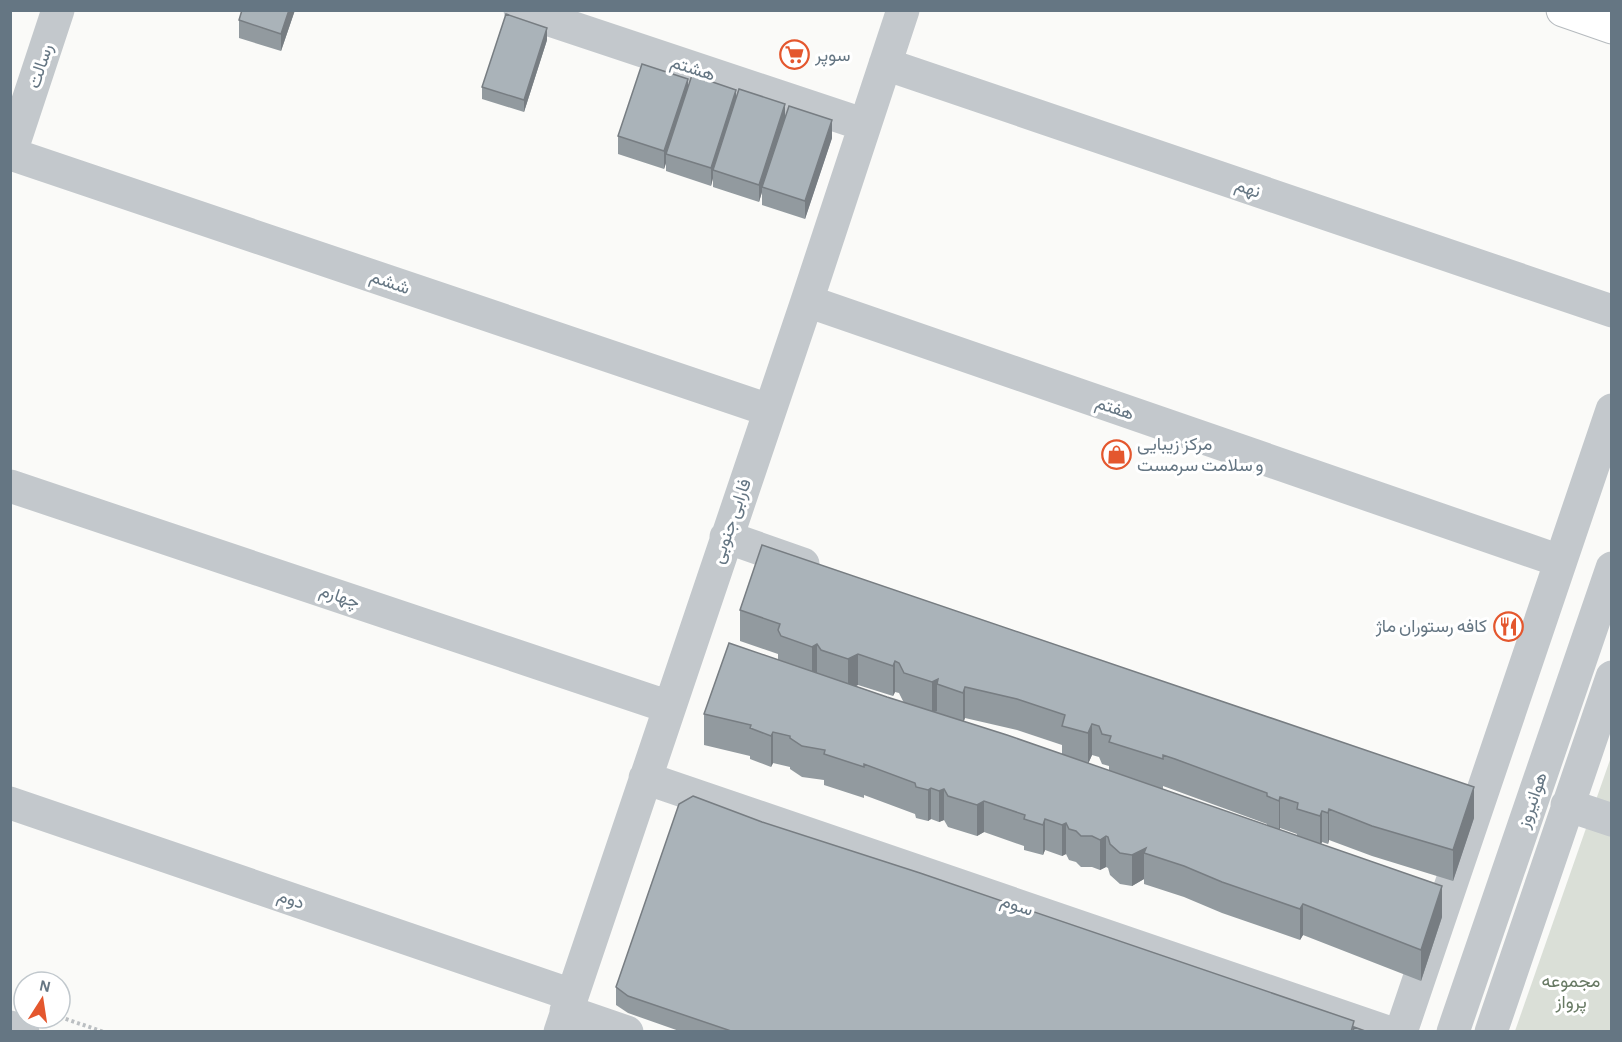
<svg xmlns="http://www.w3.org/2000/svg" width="1622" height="1042" viewBox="0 0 1622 1042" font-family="'Alegreya Sans',Vazirmatn,sans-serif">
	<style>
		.green { fill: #dadfd7 }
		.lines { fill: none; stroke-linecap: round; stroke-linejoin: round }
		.major-casing { stroke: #b5babe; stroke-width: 35 }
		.path { stroke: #bbbfc2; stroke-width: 4; stroke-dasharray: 3 3; stroke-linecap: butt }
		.minor { stroke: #c3c8cc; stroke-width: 33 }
		.major { stroke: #fff; stroke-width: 33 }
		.wall { fill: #929a9f; fill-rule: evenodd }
		.shaded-wall { fill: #777d82 }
		.building { fill: #aab3b9; stroke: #777d82; stroke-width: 1.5 }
		.labels { text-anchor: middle; stroke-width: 6; stroke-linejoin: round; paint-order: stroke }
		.poi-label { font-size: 18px; fill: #657683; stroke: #fff; text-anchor: start }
		.street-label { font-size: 18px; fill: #657683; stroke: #fff }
		.park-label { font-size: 18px; fill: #687a64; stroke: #fff }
	</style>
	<rect width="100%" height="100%" fill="#fafaf8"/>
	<path class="green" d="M1611 757V1031H1515Z"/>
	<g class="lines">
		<defs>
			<path id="major" d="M1563 10 1612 27"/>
		</defs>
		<use href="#major" class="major-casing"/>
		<path class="path" d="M60 1017 104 1032"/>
		<path class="minor" d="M520 10 865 125
			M885 64 1612 311
			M11 154 769 410
			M10 155 58 10
			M807 301 1560 561
			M10 486 669 707
			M726 537 803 564
			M645 778 1388 1032
			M10 803 572 995
			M1567 805 1612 820
			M566 1011 627 1032
			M10 1027 23 1032
			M560 1032 807 301 903 10
			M1401 1032 1612 410
			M1453 1032 1612 568
			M1491 1032 1612 677"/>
		<use href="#major" class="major"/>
	</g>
	<path class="wall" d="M242 10H295L281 51 239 38V20Z
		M547 40 524 112 482 99V87Z
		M688 86 736 99 785 117 832 138 805 219 762 205V192L759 202 713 187V178L711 186 666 171V163L664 169 618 154V136Z
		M740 610 1474 818 1453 881 1372 856 1329 840 1328 844 1322 842 1321 844 1442 917 1421 981 1303 935 1300 940 1222 913 1184 897 1144 884V879L1132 886 1120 884 1110 875 1108 868 1106 867 1100 870 1092 867H1081L1076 862 1069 860 1066 854 1062 856 1045 850 1043 855 1024 850V846L984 832 977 836 948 827 944 820 939 822 931 819 928 821 916 818 915 814 864 795V798L824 785V780L802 777 790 769V767L773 763 771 767 750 759V756L704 745V714L778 660V654L740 641ZM858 685 893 696 895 692 899 693 904 703 855 686ZM965 718 1017 730 1062 745V755L963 722ZM1092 755 1099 757 1102 764 1109 766V771L1088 764ZM1163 786 1267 824V826L1163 790ZM1280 828 1297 834V836L1279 830Z
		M762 822 1354 1027 1368 1032H682L628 1013 616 1005V987Z"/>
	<path class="shaded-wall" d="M289 10H295L281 51V34Z
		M547 28V40L524 112V100Z
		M688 79V97L666 154V163L664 169V151Z
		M736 90V107L713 170V178L711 186V168Z
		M785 104V122L762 187V192L759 202V185Z
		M832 120V138L805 219V201Z
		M817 644V675L812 678V647Z
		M858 654V685L848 690V659Z
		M895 661V692L893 696V666Z
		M938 679 937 684V711L932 713V682Z
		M965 687V718L963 724V693Z
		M1092 724V755L1088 764V733Z
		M773 732V763L771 767V736Z
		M1474 787V818L1453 881V850Z
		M931 788V819L928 821V790Z
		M944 789V820L939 822V791Z
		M1280 797V828L1279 832V801Z
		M984 801V832L977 836V805Z
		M1329 809V840L1328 844V813Z
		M1322 811V842L1320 847V816Z
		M1045 819V850L1043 855V825Z
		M1066 823V854L1062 856V825Z
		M1106 836V867L1100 870V840Z
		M1146 848 1144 853V879L1132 886V855Z
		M1442 886V917L1421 981V950Z
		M1303 904V935L1300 940V909Z"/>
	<path class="building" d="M242 10H289L281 34 239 20Z
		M506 14 547 28 524 100 482 87Z
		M642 64 688 79 664 151 618 136Z
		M692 75 736 90 711 168 666 154Z
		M739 89 785 104 759 185 713 170Z
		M789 106 832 120 805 201 762 187Z
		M762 545 1474 787 1453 850 1372 826 1329 809 1328 813 1322 811 1320 816 1297 809 1298 803 1280 797 1279 801 1267 796V793L1175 759 1163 755V759L1109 742 1111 736 1102 734 1099 726 1092 724 1088 733 1062 726 1065 715 1017 699 965 687 963 693 937 684 938 679 932 682 904 673 899 663 895 661 893 666 858 654 848 659 821 650 817 644 812 647 781 636 778 630 780 624 740 610Z
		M729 643 887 697 1007 735 1442 886 1421 950 1303 904 1300 909 1222 882 1184 866 1144 853 1146 848 1132 855 1120 853 1110 844 1108 837 1106 836 1100 840 1092 836H1081L1076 831 1069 829 1066 823 1062 825 1045 819 1043 825 1024 819 1025 815 984 801 977 805 948 796 944 789 939 791 931 788 928 790 916 787 915 783 864 764V767L824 754 825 750 802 746 790 738V736L773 732 771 736 750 728 751 725 704 714Z
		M693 796 762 822 920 873 1354 1021 1351 1032H734L628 996 616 987 679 804Z
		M1354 1027 1368 1032H1353Z"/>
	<defs>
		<symbol id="supermarket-ring" viewBox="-11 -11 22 22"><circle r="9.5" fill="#fff" stroke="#e4572e" stroke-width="1.5"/><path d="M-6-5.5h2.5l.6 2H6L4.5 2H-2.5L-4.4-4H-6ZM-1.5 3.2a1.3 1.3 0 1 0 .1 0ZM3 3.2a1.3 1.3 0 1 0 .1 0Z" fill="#e4572e"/></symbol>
		<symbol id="shop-ring" viewBox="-11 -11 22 22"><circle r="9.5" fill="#fff" stroke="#e4572e" stroke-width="1.5"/><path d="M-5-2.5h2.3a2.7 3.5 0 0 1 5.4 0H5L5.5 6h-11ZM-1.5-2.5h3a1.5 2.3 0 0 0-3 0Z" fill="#e4572e"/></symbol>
		<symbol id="restaurant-ring" viewBox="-11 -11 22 22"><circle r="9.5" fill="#fff" stroke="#e4572e" stroke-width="1.5"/><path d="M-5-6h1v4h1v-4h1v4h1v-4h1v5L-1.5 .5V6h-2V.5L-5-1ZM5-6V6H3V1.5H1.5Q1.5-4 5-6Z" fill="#e4572e"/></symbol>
	</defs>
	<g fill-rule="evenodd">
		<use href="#supermarket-ring" x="778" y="38" width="33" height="33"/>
		<use href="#shop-ring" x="1100" y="438" width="33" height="33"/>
		<use href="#restaurant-ring" x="1492" y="610" width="33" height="33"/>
	</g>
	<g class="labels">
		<g class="poi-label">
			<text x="815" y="61">سوپر</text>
			<text x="1137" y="450">مرکز زیبایی<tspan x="1137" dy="21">و سلامت سرمست</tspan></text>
			<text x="1487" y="632" text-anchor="end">کافه رستوران ماژ</text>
		</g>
		<g class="street-label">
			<text transform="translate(40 66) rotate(-72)" y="6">رسالت</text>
			<text transform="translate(693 68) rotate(18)" y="6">هشتم</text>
			<text transform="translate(1248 188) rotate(19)" y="6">نهم</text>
			<text transform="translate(390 282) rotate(19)" y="6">ششم</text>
			<text transform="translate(1115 408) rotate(19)" y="6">هفتم</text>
			<text transform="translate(731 521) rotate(-71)" y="6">فارابی جنوبی</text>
			<text transform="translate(340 596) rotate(19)" y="6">چهارم</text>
			<text transform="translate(1532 800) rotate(-71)" y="6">هوانیروز</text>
			<text transform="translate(291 899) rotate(19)" y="6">دوم</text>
			<text transform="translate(1017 905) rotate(19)" y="6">سوم</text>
		</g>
		<g class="park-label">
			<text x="1571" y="987">مجموعه<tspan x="1571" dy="21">پرواز</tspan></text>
		</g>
	</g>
	<rect width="1622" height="1042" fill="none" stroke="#657683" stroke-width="24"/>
	<g transform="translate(42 1000) rotate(12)"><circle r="28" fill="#ffffff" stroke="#c1c8cd" stroke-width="1.5"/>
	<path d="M0-4.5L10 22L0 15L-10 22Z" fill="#e4572e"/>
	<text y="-9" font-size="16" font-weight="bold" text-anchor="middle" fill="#657683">N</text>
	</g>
</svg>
